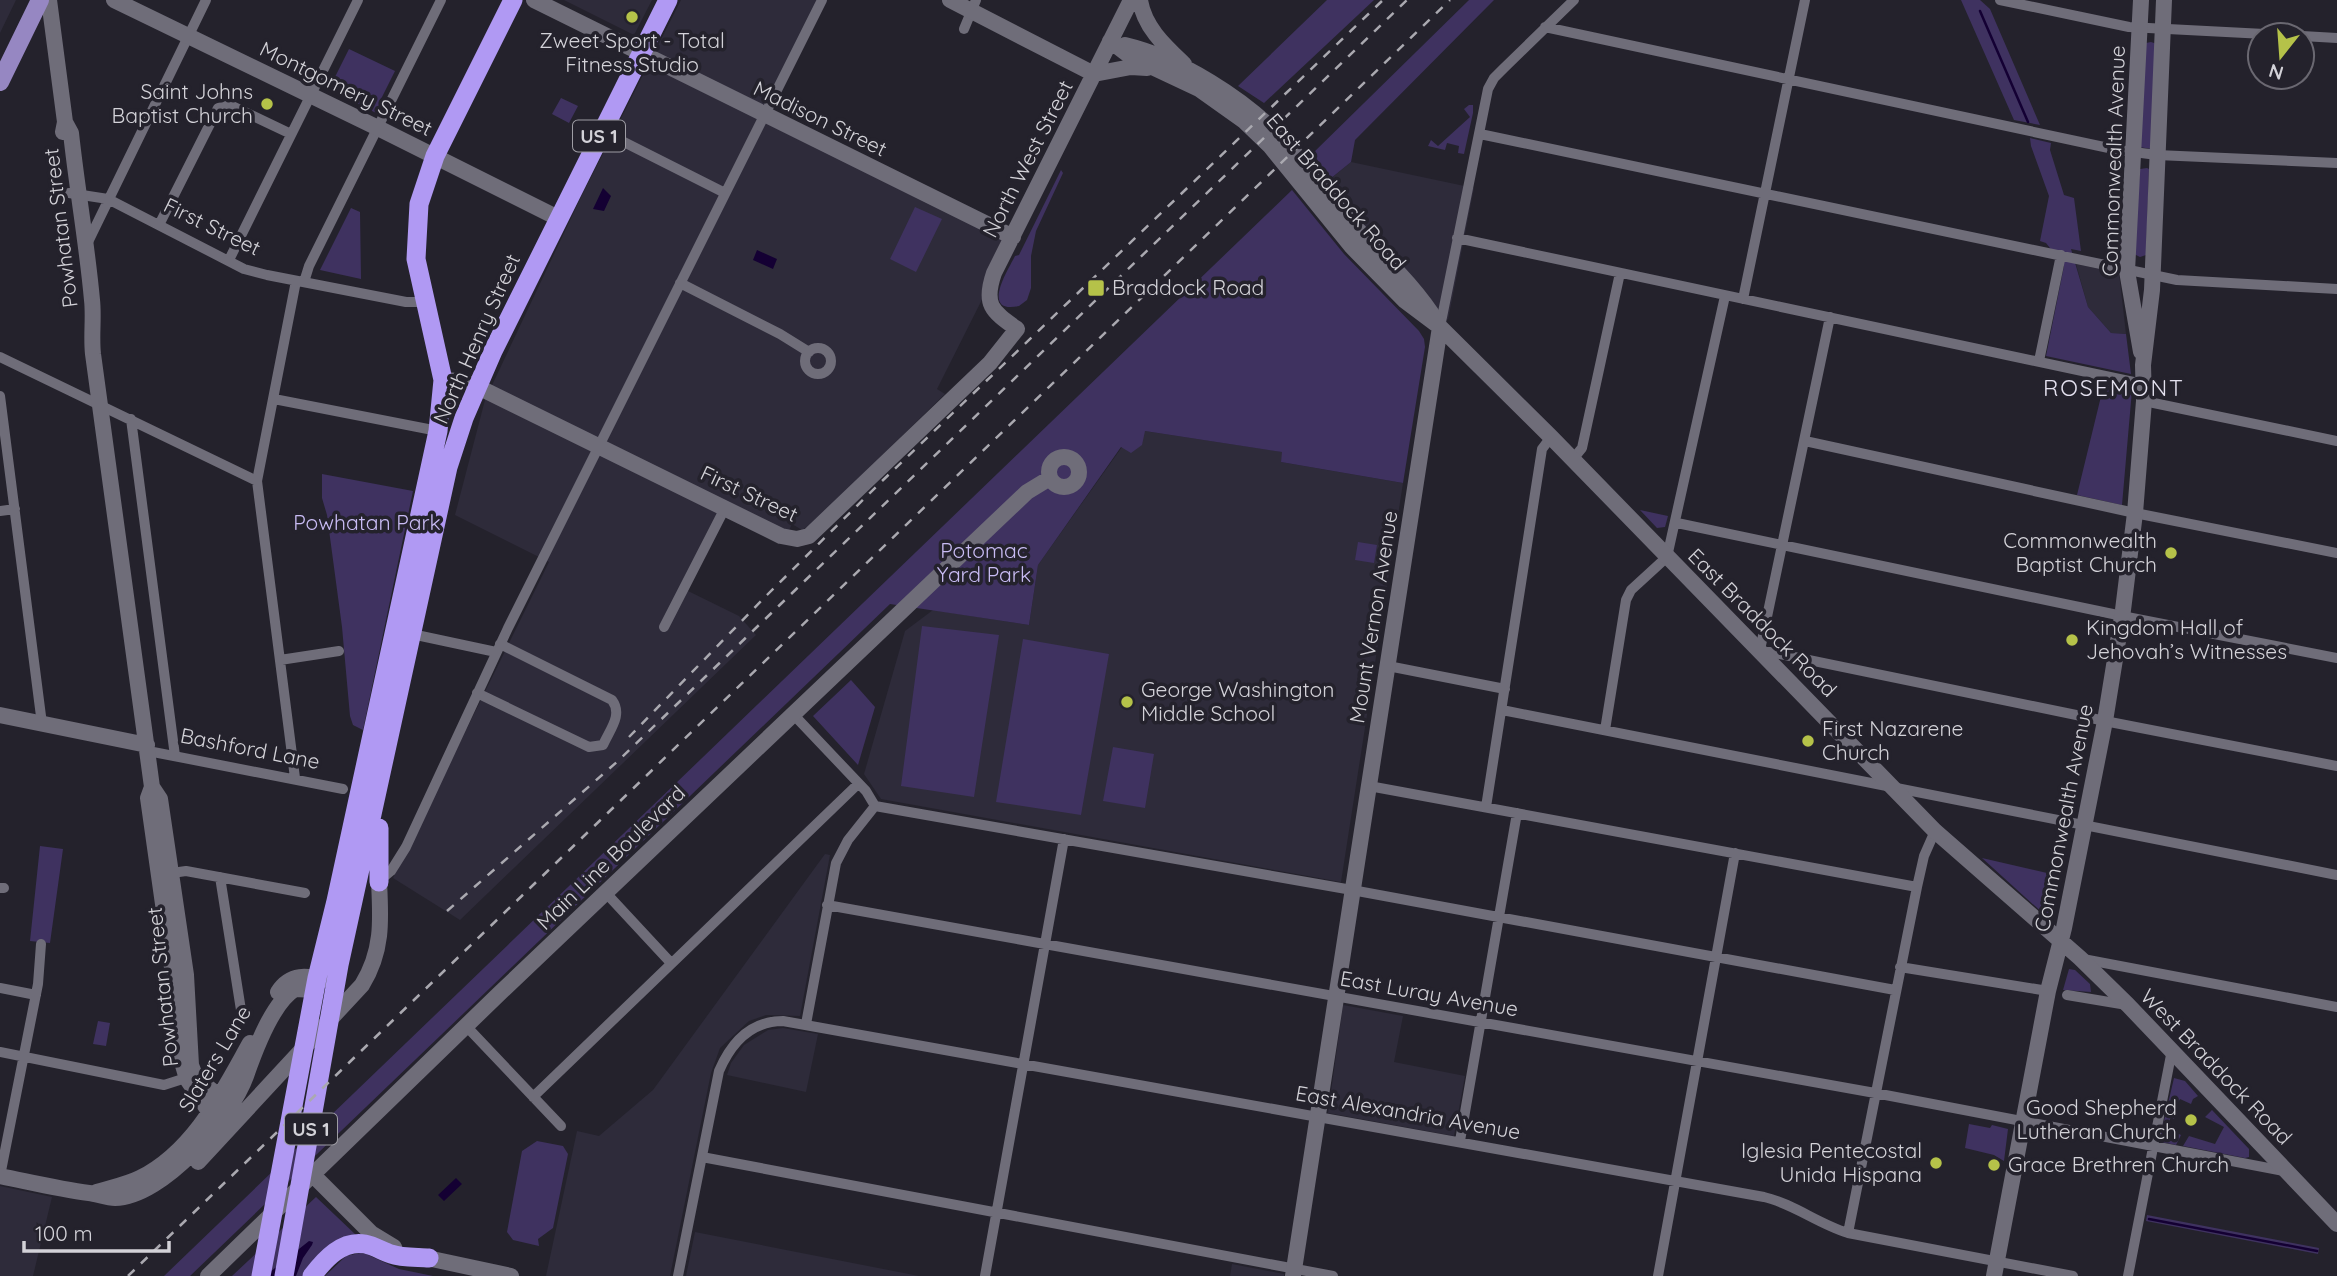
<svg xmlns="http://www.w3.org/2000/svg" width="2337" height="1276" viewBox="0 0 2337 1276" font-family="Quicksand,sans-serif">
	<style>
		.built { fill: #2e2b3a }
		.green { fill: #3f3260 }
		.water { fill: #140033 }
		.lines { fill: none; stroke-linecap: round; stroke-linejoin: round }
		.stream { stroke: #140033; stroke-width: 2.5 }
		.street { stroke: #6f6d79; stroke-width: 10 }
		.secondary { stroke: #6f6d79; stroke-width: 16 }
		.primary { stroke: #9687c2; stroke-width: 18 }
		.highway { stroke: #b099f3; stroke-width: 19 }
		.rail { stroke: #aaa9b0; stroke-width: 2.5; stroke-dasharray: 9 9; stroke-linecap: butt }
		.poi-dot { fill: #b5c249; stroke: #24222c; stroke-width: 2.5 }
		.labels { text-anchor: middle; stroke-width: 7; stroke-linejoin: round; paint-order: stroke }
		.shield { fill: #24222c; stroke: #9e9da4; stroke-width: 2 }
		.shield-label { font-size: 19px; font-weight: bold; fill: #d3d2d8 }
		.poi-label { font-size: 21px; fill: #d3d2d8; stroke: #24222c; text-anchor: start }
		.street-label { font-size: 21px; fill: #d3d2d8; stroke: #24222c }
		.park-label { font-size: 21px; fill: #c9bcf4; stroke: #24222c }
		.neighbourhood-label { font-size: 23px; letter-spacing: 2px; fill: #e4e1ef; stroke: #24222c }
	</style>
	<rect width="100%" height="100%" fill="#24222c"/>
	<path class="built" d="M0 0H16L0 33Z
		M564 0H652L634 35Z
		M681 0H822L764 116 1013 238 937 389 945 394 812 524 802 530 792 524 786 537 725 509 684 589 739 616 756 635 460 920 393 878 549 562 455 515 485 400 581 197Z
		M1351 162 1474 188 1448 320 1322 186Z
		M2076 264 2119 273 2126 334 2111 333 2088 307Z
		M1145 431 1283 452 1281 462 1403 483 1341 882 881 799 864 774 905 631 933 610 1029 625 1038 565 1122 447Z
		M825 854 830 855 800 1016 766 1015 749 1021 720 1048 711 1073 670 1276H546L577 1131 599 1136 653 1090Z
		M1343 1005 1403 1016 1394 1062 1465 1076 1454 1136 1328 1113Z
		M783 1028 818 1034 806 1092 727 1075 731 1063 744 1045 768 1030Z
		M0 1186 52 1197 33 1276H0Z
		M695 1232 919 1276H686Z
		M1232 1264 1284 1274V1276H1230Z"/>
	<path class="green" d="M1327 0H1374L1264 103 1238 86Z
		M1469 0H1494L1355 140 1351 162 1330 179 1311 155Z
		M1961 0H1980L1990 9 2040 125 2014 120Z
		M2151 42 2157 44 2152 149 2139 147 2146 43Z
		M349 49 395 71 381 99 383 105 378 114 329 89Z
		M561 98 578 106 569 123 552 114Z
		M1469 105H1473V113L1464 154 1458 153 1459 146 1447 143 1445 150 1428 146 1431 140 1438 146 1470 117 1464 109Z
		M2030 138 2051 143 2050 150 2064 195 2074 198 2081 251 2071 249 2088 307 2111 333 2126 334 2131 374 2046 356 2064 266 2046 243 2040 241 2049 196 2031 146Z
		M2147 168 2149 169 2146 255 2140 257 2134 254 2140 169Z
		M1061 170 1063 173 1036 231 1031 256V288L1027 300 1019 306C980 314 1008 270 1015 256L1019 255Z
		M1292 190 1344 254 1419 331 1424 339 1425 347 1403 483 1281 462 1282 452 1145 431 1142 445 1131 453 1121 447 1038 565 1029 625 890 604 190 1276H164Z
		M915 207 942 219 916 272 890 259Z
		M351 208 360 212 361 279 320 270Z
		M2104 384 2132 390 2122 505 2077 495Z
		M322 474 413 491 363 730 353 725 350 716 342 627 327 515 322 498Z
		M1640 510 1668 516 1665 527 1657 528Z
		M1358 542 1377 545 1374 563 1355 560Z
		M922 626 999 635 974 797 901 786Z
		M1023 639 1109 654 1081 815 996 802Z
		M851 680 875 707 858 765 813 716Z
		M1113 747 1154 754 1145 808 1103 801Z
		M40 846 63 849 50 943 30 941Z
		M1982 858 2060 876 2052 913 2046 916Z
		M2069 969 2075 970 2090 984 2091 992 2063 990Z
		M98 1021 110 1023 106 1046 93 1044Z
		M2174 1078 2185 1081 2198 1096 2193 1099 2191 1104 2180 1099 2175 1108 2178 1111 2174 1119 2171 1117 2168 1124 2174 1128 2172 1131 2181 1135 2176 1145 2162 1142 2160 1138Z
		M2212 1110 2249 1149V1157L2245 1158 2183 1146 2189 1136 2215 1144 2224 1127 2205 1117Z
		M1969 1124 1990 1128 1992 1125 2008 1129 2004 1161 1994 1155 1965 1148Z
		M537 1141 563 1146 568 1154 553 1228 538 1239 539 1246 513 1240 507 1232 522 1151Z
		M316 1197 356 1235 309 1276H232Z
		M2147 1215 2319 1248 2318 1254 2146 1221Z
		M360 1253 366 1254 399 1269 433 1276H325L346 1256Z"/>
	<path class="water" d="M603 188 611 196 604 211 593 209Z
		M757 250 777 259 773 269 753 260Z
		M456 1178 462 1184 444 1201 438 1195Z
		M309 1241 313 1242 312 1245 303 1258 296 1276H265Z"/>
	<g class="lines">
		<path class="stream" d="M1980 11 2028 122
			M2149 1219 2317 1251"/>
		<path class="street" d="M2000 0 2129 27 2284 35
			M1545 27 2118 150 2157 155 2337 163
			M964 29 976 0
			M2302 36 2337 38
			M602 131 725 193
			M1480 134 2177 280 2337 289
			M69 193 108 199 244 269 267 275 406 302H424
			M159 225 218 108 230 105 291 134
			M1457 238 2143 384
			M87 244 206 0
			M229 260 358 0
			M304 282 309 266 441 0
			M680 283 780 334 809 352
			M1743 299 1805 0
			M1830 317 1760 650 2115 723 2337 766
			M1440 327 1488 89 1494 78 1504 68 1574 0
			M805 361a13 13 0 1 1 26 0a13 13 0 1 1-26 0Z
			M0 357 257 481
			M2039 361 2061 255
			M0 396 42 724
			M274 399 438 431
			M2144 401 2337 441
			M131 419 175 756
			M1805 441 2135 513 2337 553
			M1573 459 1582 448 1620 273
			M0 511 15 509
			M1677 523 2132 618 2337 658
			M664 627 725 508
			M407 633 496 652
			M280 660 339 651
			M1388 666 1505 689
			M477 693 589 747 603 745C610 729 623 715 612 700L500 644
			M1502 710 2337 875
			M792 713 866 791 875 806
			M1605 730 1626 600 1631 590 1667 557 1725 296
			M148 751 343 789
			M295 778 257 481 296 281
			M1369 786 1917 887
			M1486 807 1542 449 1551 437
			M165 874 186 871 305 893
			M220 877 241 1010
			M379 881 391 871 406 847 508 628 822 0
			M0 888H4
			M606 893 671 963
			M827 905 1875 1093 2284 1171
			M2083 959 2337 1007
			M1900 967 2048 991
			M0 988 36 995
			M2067 995 2127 1005
			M806 1024 836 863 848 840 875 806 1352 890 1895 990
			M467 1027 561 1126
			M0 1052 164 1085 192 1076
			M533 1097 858 784
			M1460 1141 1517 813
			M702 1157 1333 1276
			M0 1176 38 984 41 944
			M1848 1233 1917 887 1924 856 1935 831
			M678 1276 719 1071C731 1043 750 1021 783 1021L1764 1197C1794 1204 1818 1224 1848 1233L2073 1276
			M985 1276 1064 839
			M1658 1276 1735 853
			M2128 1276 2172 1050"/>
		<path class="secondary" d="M49 0 65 122 63 132
			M114 0 378 128 558 218
			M534 0 1013 237
			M950 0 1094 74
			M1140 0C1144 27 1165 46 1184 64
			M1110 41 1131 57 1199 89 1244 121 1270 146 1352 247 1404 300 1440 327 1551 437 1935 831 2080 958 2128 1005 2337 1224
			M1125 45C1180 58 1245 99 1283 140 1306 164 1324 193 1347 218 1377 252 1413 283 1437 322
			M1094 74 1131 67 1147 68
			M65 122 71 133C77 189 87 244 92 300 94 317 91 336 93 354L152 787 160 799 186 975 191 1065 196 1078 219 1096 226 1113
			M2141 352 2127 271 2141 0
			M443 380 460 381 476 386 781 536 797 539 809 536 990 363 1017 329C992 311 983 305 994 273L1131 0
			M1049 472a15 15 0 1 1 30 0a15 15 0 1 1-30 0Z
			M0 715 147 745
			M152 787 148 798 174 982 182 1062 187 1079 210 1113H226
			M278 992C291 972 308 976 329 980
			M198 1162 362 985C383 951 381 920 379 882
			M313 1175 371 1233 394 1247
			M0 1176C30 1182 59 1189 89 1193 97 1194 107 1198 115 1198 163 1197 231 1118 246 1076 255 1050 272 1003 295 989L316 990
			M94 1193C109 1188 126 1185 140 1178 194 1151 222 1093 250 1043
			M418 1256 511 1276
			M208 1276 501 992 1027 492 1050 478
			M1293 1276 1440 327
			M1994 1276 2048 991 2064 928 2105 721 2123 610 2135 513 2144 401 2143 365 2152 290 2164 0"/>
		<path class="primary" d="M0 82 40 0"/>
		<path class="highway" d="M379 828V882
			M261 1276 317 978 336 901 438 431 443 380 416 259 419 204 435 156 513 0
			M284 1276 339 965 448 467 464 418 493 351 668 0
			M312 1276C325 1259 342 1240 365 1244 375 1246 382 1251 391 1254 402 1258 417 1257 429 1258"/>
		<path class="rail" d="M629 737 767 595 880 483 1383 0
			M447 911 618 761 1407 0
			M128 1276 1450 0"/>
	</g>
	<g class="poi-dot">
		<circle cx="632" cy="17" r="7"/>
		<circle cx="267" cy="104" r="7"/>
		<rect x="1087" y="279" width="18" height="18" rx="3.5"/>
		<circle cx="2171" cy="553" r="7"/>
		<circle cx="2072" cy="640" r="7"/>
		<circle cx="1127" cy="702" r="7"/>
		<circle cx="1808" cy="741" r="7"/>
		<circle cx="2191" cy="1120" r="7"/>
		<circle cx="1936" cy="1163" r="7"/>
		<circle cx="1994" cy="1165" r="7"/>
	</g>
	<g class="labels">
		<g class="shield">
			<rect x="573" y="120.5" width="52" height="31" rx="5"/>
			<rect x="285" y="1113.5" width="52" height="31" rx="5"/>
		</g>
		<g class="shield-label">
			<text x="599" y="143">US 1</text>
			<text x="311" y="1136">US 1</text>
		</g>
		<g class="poi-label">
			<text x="632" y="48" text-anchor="middle">Zweet Sport - Total<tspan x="632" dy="24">Fitness Studio</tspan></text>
			<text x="253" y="99" text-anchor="end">Saint Johns<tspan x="253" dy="24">Baptist Church</tspan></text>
			<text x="1112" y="295">Braddock Road</text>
			<text x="2157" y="548" text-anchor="end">Commonwealth<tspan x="2157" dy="24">Baptist Church</tspan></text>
			<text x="2086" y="635">Kingdom Hall of<tspan x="2086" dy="24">Jehovah’s Witnesses</tspan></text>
			<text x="1141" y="697">George Washington<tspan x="1141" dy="24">Middle School</tspan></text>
			<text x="1822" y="736">First Nazarene<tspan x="1822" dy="24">Church</tspan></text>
			<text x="2177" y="1115" text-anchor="end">Good Shepherd<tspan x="2177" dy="24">Lutheran Church</tspan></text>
			<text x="1922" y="1158" text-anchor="end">Iglesia Pentecostal<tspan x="1922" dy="24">Unida Hispana</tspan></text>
			<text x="2008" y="1172">Grace Brethren Church</text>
		</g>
		<g class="street-label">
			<text transform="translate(346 89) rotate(26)" y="7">Montgomery Street</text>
			<text transform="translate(820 119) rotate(26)" y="7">Madison Street</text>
			<text transform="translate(1028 159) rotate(-63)" y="7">North West Street</text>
			<text transform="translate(2114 161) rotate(-88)" y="7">Commonwealth Avenue</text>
			<text transform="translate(1336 192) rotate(49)" y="7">East Braddock Road</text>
			<text transform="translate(212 227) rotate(26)" y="7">First Street</text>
			<text transform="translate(61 228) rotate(-97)" y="7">Powhatan Street</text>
			<text transform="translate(477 339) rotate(-66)" y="7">North Henry Street</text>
			<text transform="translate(749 494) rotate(25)" y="7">First Street</text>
			<text transform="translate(1374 617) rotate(-81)" y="7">Mount Vernon Avenue</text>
			<text transform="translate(1762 623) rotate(45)" y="7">East Braddock Road</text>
			<text transform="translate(250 749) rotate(11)" y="7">Bashford Lane</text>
			<text transform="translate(2064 818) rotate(-79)" y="7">Commonwealth Avenue</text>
			<text transform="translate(611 858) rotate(-44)" y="7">Main Line Boulevard</text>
			<text transform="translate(163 987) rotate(-96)" y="7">Powhatan Street</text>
			<text transform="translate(1429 994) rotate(10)" y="7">East Luray Avenue</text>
			<text transform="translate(215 1059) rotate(-59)" y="7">Slaters Lane</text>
			<text transform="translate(2216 1067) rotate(46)" y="7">West Braddock Road</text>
			<text transform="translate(1408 1113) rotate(10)" y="7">East Alexandria Avenue</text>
		</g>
		<g class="park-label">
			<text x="367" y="530">Powhatan Park</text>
			<text x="984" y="558">Potomac<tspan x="984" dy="24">Yard Park</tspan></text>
		</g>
		<g class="neighbourhood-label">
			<text x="2114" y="396">ROSEMONT</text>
		</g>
	</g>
	<g transform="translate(2281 56) rotate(197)"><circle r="33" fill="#24222c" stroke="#6a6871" stroke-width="2"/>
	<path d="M0-5L12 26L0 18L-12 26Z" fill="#b5c249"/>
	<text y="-10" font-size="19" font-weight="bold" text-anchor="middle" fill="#d3d2d8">N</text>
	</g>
	<path d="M24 1241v10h145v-10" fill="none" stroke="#d3d2d8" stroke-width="3.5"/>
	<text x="35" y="1241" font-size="21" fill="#d3d2d8" stroke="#24222c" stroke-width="5" paint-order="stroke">100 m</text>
</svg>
